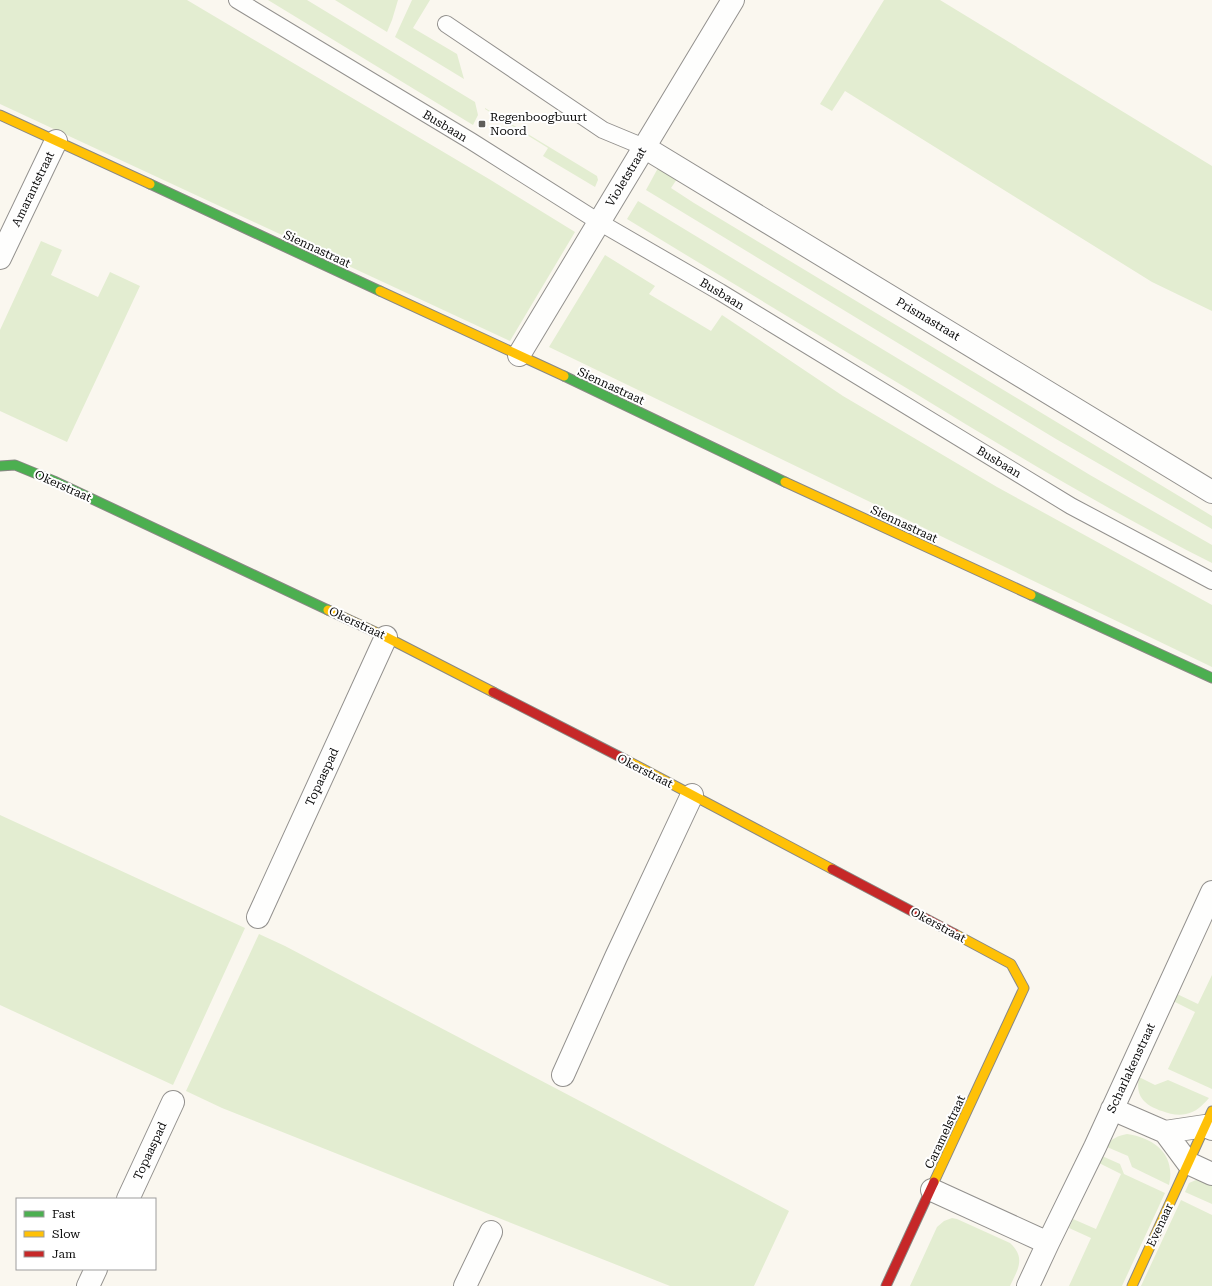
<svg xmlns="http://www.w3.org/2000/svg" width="1212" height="1286" viewBox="0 0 1212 1286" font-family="'Roboto Serif',serif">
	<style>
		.green { fill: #e3edd1 }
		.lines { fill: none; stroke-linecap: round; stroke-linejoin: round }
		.lane-casing { stroke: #93918e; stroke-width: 18 }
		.street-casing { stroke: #93918e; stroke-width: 24 }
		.fast-casing { stroke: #898884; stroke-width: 11 }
		.slow-casing { stroke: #898884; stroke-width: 11 }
		.jam-casing { stroke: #898884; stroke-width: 11 }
		.lane { stroke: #fefefd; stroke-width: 16 }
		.street { stroke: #fefefd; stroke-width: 22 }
		.fast { stroke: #4caf50; stroke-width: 9 }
		.slow { stroke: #ffc107; stroke-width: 9 }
		.jam { stroke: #c62828; stroke-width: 9 }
		.poi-dot { fill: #5f5e5b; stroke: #fff; stroke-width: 1.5 }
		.labels { text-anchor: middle; stroke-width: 4; stroke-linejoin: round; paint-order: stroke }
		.poi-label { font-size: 12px; fill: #0b0b0b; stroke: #fff; text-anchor: start }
		.street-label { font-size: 12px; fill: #0b0b0b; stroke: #fff }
	</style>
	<rect width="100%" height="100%" fill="#faf7ef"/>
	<path class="green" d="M0 0H187L489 179 575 232 510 341 0 104Z
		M268 0H307L475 102 478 115 473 125Z
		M335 0H398L392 20 387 32Z
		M412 0H430L413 28 457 54 464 79 395 37Z
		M884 0H940L1212 166V311L1152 282 845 91 832 111 820 104Z
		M485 108 597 176 598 180 595 187 543 156 548 148 485 109Z
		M658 168 677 179 671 188 694 203 1212 516V529L1056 439 646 190Z
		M638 201 1090 475 1212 545V563C1109 511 1011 452 913 392 817 334 722 277 627 219Z
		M41 241 62 250 51 275 98 297 110 272 140 286 67 442 0 411V330Z
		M605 255 655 286 649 294 711 331 722 315 843 396 997 487 1212 605V667L549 347Z
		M0 815 245 928 173 1085 0 1005Z
		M259 934 285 946 789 1211 754 1286H670L222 1108 186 1091Z
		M1212 975V1089L1168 1069 1195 1012 1173 1001 1177 994 1198 1004Z
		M1139 1077 1155 1085 1168 1080 1209 1098C1202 1106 1196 1112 1186 1114 1178 1116 1170 1114 1162 1111 1145 1105 1135 1097 1139 1077Z
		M1127 1134C1155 1138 1176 1155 1169 1185L1132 1167 1128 1156 1107 1147C1110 1138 1119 1136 1127 1134Z
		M1102 1156 1120 1164 1124 1174 1165 1193 1122 1286H1069L1091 1238 1069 1228 1073 1219 1096 1229 1121 1174 1099 1163Z
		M1196 1180 1204 1181 1212 1185V1204L1185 1192 1189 1183Z
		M1181 1200 1212 1215V1286H1141Z
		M952 1218 957 1219 1010 1243C1026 1258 1018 1269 1010 1286H910L937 1227 944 1221Z"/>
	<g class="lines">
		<defs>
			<path id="lane" d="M237 0 471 141 599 222 720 292 1071 506 1212 581
				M446 24 603 130 644 147"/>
			<path id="street" d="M644 147 1212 492
				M0 258 56 141
				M519 355 733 0
				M258 917 386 637
				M563 1075 616 957 692 795
				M1112 1109 1165 1132
				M1212 1129 1205 1126 1165 1132 1188 1163 1212 1174
				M932 1190 1048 1243
				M128 1199 173 1102
				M88 1286 96 1269
				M465 1286 491 1232
				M1028 1286 1048 1243 1095 1147 1212 892"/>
			<path id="fast" d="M150 184 380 291
				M564 376 785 482
				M0 466 15 465 54 481 328 610
				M1031 595 1212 678"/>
			<path id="slow" d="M0 115 150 184
				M380 291 564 376
				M785 482 1031 595
				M328 610 386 637 493 692
				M628 761 832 869
				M934 1182 1024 988 1011 964 955 934
				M1132 1286 1212 1111"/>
			<path id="jam" d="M493 692 628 761
				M832 869 955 934
				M886 1286 934 1182"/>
		</defs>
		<use href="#lane" class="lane-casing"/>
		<use href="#street" class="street-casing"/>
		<use href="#fast" class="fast-casing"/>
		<use href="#slow" class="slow-casing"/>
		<use href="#jam" class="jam-casing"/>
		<use href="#lane" class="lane"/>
		<use href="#street" class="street"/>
		<use href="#fast" class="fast"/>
		<use href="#slow" class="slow"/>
		<use href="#jam" class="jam"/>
	</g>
	<rect class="poi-dot" x="478" y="120" width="8" height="8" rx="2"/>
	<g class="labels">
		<g class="poi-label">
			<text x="490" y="121">Regenboogbuurt<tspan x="490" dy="14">Noord</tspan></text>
		</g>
		<g class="street-label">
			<text transform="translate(445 126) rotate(31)" y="4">Busbaan</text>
			<text transform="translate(626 177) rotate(-59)" y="4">Violetstraat</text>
			<text transform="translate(33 189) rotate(-64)" y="4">Amarantstraat</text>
			<text transform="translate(317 249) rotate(25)" y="4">Siennastraat</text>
			<text transform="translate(722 294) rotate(31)" y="4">Busbaan</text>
			<text transform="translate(928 319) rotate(31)" y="4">Prismastraat</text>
			<text transform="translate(611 386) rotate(25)" y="4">Siennastraat</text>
			<text transform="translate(999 462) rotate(31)" y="4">Busbaan</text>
			<text transform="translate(63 486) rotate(24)" y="4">Okerstraat</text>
			<text transform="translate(904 524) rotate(25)" y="4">Siennastraat</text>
			<text transform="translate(357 623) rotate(25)" y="4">Okerstraat</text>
			<text transform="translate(645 771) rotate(27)" y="4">Okerstraat</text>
			<text transform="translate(322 777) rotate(-65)" y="4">Topaaspad</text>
			<text transform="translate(938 925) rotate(28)" y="4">Okerstraat</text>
			<text transform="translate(1131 1068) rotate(-65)" y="4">Scharlakenstraat</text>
			<text transform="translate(945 1132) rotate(-65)" y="4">Caramelstraat</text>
			<text transform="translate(150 1151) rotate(-65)" y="4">Topaaspad</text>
			<text transform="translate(1160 1225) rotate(-65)" y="4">Evenaar</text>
		</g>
	</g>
	<rect x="16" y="1198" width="140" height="72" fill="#ffffff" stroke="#9d9d9d"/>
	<rect x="24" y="1211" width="20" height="6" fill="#4caf50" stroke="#9d9d9d"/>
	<text x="52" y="1218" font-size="12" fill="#0b0b0b">Fast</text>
	<rect x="24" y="1231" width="20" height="6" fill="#ffc107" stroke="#9d9d9d"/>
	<text x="52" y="1238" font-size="12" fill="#0b0b0b">Slow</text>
	<rect x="24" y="1251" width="20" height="6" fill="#c62828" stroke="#9d9d9d"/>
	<text x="52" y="1258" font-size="12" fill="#0b0b0b">Jam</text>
</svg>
